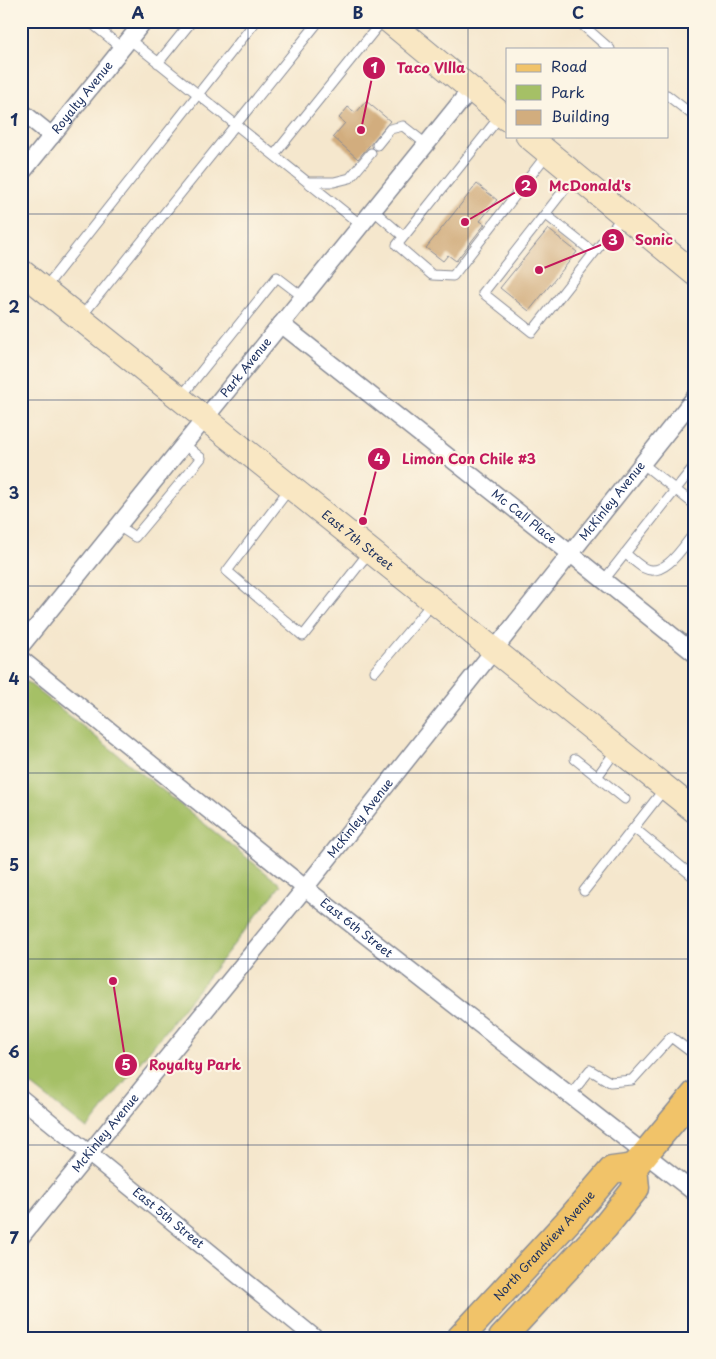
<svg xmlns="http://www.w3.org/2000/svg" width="716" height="1359" viewBox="0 0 716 1359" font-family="'Playpen Sans',sans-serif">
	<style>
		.green { fill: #a5c066; stroke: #607862 }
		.building { fill: #d2ad7e }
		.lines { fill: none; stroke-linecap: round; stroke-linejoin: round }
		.lane-casing { stroke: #888b96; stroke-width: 11 }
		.street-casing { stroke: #888b96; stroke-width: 19 }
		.secondary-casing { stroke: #888b96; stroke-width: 26 }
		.primary-casing { stroke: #888b96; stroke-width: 29 }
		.lane { stroke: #fff; stroke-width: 9 }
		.street { stroke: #fff; stroke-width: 16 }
		.secondary { stroke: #f9e7c3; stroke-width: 24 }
		.primary { stroke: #f1c369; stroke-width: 26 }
		.grid { fill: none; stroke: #1b2f5e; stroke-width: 1; stroke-opacity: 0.55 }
		.labels { text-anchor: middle; stroke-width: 4.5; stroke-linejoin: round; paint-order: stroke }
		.street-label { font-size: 12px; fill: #1b2f5e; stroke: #fcf5e5 }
		.leader { fill: none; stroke: #c2185b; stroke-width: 2 }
		.callout-dot { fill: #c2185b; stroke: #fcf5e5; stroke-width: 2 }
		.mark-label { font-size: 15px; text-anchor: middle; font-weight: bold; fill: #fff }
		.callout-label { font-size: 14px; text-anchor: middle; font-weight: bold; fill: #c2185b; stroke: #fcf5e5; stroke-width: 4.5; stroke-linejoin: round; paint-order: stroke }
		.neatline { fill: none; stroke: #1b2f5e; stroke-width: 2 }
		.grid-label { font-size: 16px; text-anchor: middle; font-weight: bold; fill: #1b2f5e }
	</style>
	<rect width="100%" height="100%" fill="#fcf5e5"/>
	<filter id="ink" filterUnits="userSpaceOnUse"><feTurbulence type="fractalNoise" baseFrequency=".02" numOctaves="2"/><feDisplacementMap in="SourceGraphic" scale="10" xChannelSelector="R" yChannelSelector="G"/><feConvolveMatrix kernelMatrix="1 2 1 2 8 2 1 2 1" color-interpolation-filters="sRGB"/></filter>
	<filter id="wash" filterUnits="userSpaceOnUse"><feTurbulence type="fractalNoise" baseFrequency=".0096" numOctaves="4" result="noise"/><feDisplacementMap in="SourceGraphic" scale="20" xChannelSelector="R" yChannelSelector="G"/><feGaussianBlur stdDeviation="1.12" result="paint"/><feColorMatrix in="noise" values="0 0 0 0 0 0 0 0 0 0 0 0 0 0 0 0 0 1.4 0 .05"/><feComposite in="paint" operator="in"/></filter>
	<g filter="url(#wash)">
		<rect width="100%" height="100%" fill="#f5e7cd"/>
		<path class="green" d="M21 677 281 885 87 1129 21 1077Z"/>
		<g id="blocks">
			<path class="building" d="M366 101 390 121 358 159 333 137 345 123 339 118 348 107 356 113Z
				M477 184 497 200 480 221 485 224 456 261 448 255 443 261 426 248Z
				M548 229 577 252 529 311 500 288Z"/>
		</g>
	</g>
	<g filter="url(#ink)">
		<use href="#blocks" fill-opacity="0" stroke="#888b96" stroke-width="1"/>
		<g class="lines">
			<defs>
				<path id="lane" d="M89 21 122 48
					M578 21 610 49
					M129 39 361 225
					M158 63 192 21
					M667 95 695 117
					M501 115 397 245 432 275 453 276 548 153
					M377 145 390 129 403 126 426 144
					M274 155 382 21
					M575 176 483 293 532 332 623 216
					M307 182H334L350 178 371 153
					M695 196V197
					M373 210 403 236
					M545 214 594 253
					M44 289 256 21
					M81 317 319 21
					M180 398 277 277 303 297
					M643 464 695 505
					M290 488 227 571 303 636 370 551
					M118 526 135 537 201 458 184 444
					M625 553C631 558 637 564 644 568 665 579 684 545 695 532
					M604 580 695 465
					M375 671 433 602
					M575 759 625 799
					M597 777 617 749
					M634 828 695 878
					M584 891 665 788
					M570 1095 590 1070 610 1082 632 1080 671 1037 695 1055"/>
				<g id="street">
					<path d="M21 111 52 136"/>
					<path id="s1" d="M21 174 144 21"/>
					<path id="s2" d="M281 324 571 554 695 654"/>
					<path id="s3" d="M21 646 471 89"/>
					<path id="s4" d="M21 659 305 888 695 1193"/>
					<path id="s5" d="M21 1098 315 1338"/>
					<path id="s6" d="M21 1237 305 888 695 397"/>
				</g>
				<g id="secondary">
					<path d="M389 21 507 119"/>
					<path d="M528 136 695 274"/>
					<path id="s7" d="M21 271 695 811"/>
				</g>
				<g id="primary">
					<path id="s8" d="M460 1338 571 1218 612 1170 634 1167"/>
					<path d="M502 1338 605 1227 636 1188 634 1167 695 1094"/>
				</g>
			</defs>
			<use href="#lane" class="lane-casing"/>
			<use href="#street" class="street-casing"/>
			<use href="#secondary" class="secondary-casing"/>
			<use href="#primary" class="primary-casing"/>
			<use href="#lane" class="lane"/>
			<use href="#street" class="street"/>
			<use href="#secondary" class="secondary"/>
			<use href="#primary" class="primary"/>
		</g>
	</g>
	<path class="grid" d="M248 21V1338M468 21V1338M21 214H695M21 400H695M21 586H695M21 773H695M21 959H695M21 1145H695"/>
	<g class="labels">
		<g class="street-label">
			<text dy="4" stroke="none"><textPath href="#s1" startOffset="98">Royalty Avenue</textPath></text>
			<text dy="4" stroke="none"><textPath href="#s3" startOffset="358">Park Avenue</textPath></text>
			<text dy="4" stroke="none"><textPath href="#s6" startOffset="944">McKinley Avenue</textPath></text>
			<text dy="4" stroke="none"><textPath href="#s2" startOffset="310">Mc Call Place</textPath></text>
			<text dy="4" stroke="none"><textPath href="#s7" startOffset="431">East 7th Street</textPath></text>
			<text dy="4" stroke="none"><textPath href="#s6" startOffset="539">McKinley Avenue</textPath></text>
			<text dy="4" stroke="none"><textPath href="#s4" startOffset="430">East 6th Street</textPath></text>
			<text dy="4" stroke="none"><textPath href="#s6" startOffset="134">McKinley Avenue</textPath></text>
			<text dy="4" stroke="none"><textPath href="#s5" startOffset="190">East 5th Street</textPath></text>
			<text dy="4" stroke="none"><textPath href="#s8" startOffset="125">North Grandview Avenue</textPath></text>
		</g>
	</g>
	<path class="leader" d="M361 130L374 68M465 222L526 186M539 270L613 240M363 521L379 459M113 981L126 1065"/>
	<g class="callout-dot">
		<circle cx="361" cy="130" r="5"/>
		<circle cx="465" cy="222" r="5"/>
		<circle cx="539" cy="270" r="5"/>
		<circle cx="363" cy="521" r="5"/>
		<circle cx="113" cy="981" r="5"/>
		<circle cx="374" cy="68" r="12"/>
		<circle cx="526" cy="186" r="12"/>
		<circle cx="613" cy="240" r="12"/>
		<circle cx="379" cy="459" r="12"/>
		<circle cx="126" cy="1065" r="12"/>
	</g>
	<g class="mark-label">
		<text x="374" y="73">1</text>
		<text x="526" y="191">2</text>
		<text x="613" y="245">3</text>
		<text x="379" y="464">4</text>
		<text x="126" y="1070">5</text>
	</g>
	<g class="callout-label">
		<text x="431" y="73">Taco VIlla</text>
		<text x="590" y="191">McDonald's</text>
		<text x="654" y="245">Sonic</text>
		<text x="469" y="464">Limon Con Chile #3</text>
		<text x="195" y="1070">Royalty Park</text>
	</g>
	<rect width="716" height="1359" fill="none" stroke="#fcf5e5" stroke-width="55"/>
	<rect x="506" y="48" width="162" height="90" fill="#fcf5e5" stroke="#a2a6af"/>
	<rect x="516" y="64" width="25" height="8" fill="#f1c369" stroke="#a2a6af"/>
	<text x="551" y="72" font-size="15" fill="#1b2f5e">Road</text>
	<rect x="516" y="85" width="25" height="15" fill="#a5c066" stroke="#a2a6af"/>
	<text x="551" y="98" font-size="15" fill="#1b2f5e">Park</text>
	<rect x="516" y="110" width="25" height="15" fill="#d2ad7e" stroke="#a2a6af"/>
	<text x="551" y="122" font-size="15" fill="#1b2f5e">Building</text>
	<rect x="28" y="28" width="660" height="1304" class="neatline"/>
	<g class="grid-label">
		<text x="138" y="19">A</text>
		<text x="358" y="19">B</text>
		<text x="578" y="19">C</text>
		<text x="14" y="126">1</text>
		<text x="14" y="313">2</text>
		<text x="14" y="499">3</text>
		<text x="14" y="685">4</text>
		<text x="14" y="871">5</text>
		<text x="14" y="1058">6</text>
		<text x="14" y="1244">7</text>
	</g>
</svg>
